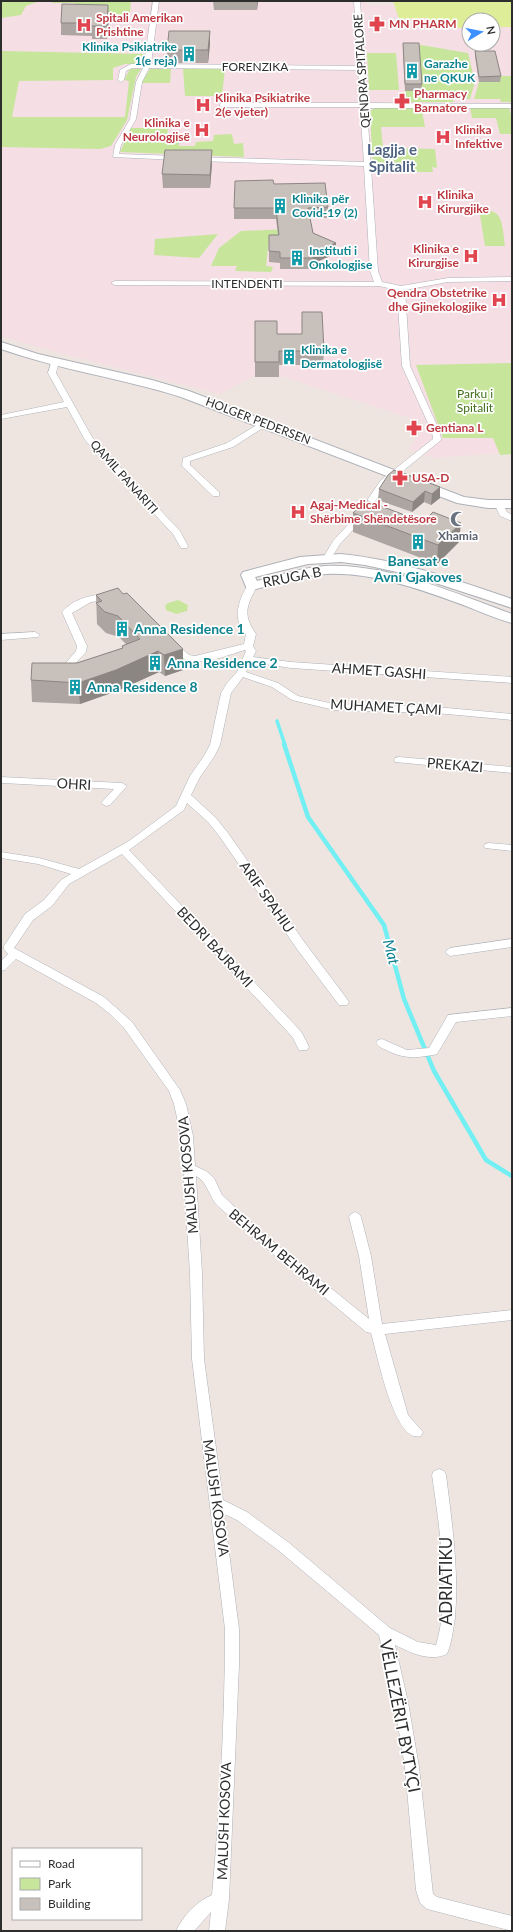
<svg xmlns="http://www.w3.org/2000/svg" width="513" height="1932" viewBox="0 0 513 1932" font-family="Lato,sans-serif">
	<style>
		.medical { fill: #f5dee4 }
		.green { fill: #c7e69c }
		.pitch { fill: #deed97 }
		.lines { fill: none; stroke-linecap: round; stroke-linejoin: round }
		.stream-far1 { stroke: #72eff2; stroke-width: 3.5 }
		.stream { stroke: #72eff2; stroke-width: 4.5 }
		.street-casing { stroke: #adb2ba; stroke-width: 1 }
		.secondary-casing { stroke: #adb2ba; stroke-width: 2 }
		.street { fill: #fff; fill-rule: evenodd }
		.secondary { fill: #fff; fill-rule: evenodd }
		.wall { fill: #aca5a1 }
		.shaded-wall { fill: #8c8683 }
		.building { fill: #c8c0bb; stroke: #8c8683 }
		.labels { text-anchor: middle; stroke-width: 3.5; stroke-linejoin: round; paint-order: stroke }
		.far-health-label { font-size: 12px; font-weight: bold; fill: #be3a42; stroke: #fff; text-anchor: start }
		.far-culture-label { font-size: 12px; font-weight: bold; fill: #0d838f; stroke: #fff; text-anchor: start }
		.far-street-label { font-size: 12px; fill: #2d2d2d; stroke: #fff }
		.far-park-label { font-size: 12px; fill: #406f19; stroke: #fff }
		.far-worship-label { font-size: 12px; font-weight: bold; fill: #5b616d; stroke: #fff }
		.culture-label { font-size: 14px; font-weight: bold; fill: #0d838f; stroke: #fff; text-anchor: start }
		.street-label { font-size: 14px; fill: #2d2d2d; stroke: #fff }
		.far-district-label { font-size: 15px; font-weight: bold; fill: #4c6280; stroke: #fff }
		.water-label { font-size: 15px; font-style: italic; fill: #0b818f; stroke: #fff }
		.near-street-label { font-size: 17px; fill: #2d2d2d; stroke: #fff }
	</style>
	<rect width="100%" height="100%" fill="#efe5e0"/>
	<path class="medical" d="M1 1H367V5H395L399 19 427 18 430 28H469V44H493V27H512V452L433 458 408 449 428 424 284 377H252L220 394 52 351 1 336Z"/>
	<path class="green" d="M1 1H40L26 6 21 15 1 18Z
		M55 1H131L130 12C117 24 90 16 74 14L75 3H51Z
		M409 43 468 53 475 82 470 99H454L453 102H408L405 91H422Z
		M1 51 146 54 144 64H125L113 68V80L19 81 12 117H125L129 81 124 80 130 69H141L136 77 127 120 111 146 100 149 1 147Z
		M367 53H396L399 90H369Z
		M150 69H171L170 83H141Z
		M183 69H225L222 96H185Z
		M499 76H512V102H501L500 99H474L479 82H500Z
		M378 106H421L425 127H381L383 148 435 149 437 168 432 167 433 172H373L370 111Z
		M470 107H509L512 119V134H500L496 118H472Z
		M131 128H168L166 142H179V146H195L196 142 213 141 214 135 232 134 234 144 243 143 244 157 120 152Z
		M489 211C504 211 503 234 505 246H485L480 215Z
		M291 229 269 240 266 266 273 267 271 272 235 271 237 266H211L219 248 241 231Z
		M218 234 199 258 154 255 155 239Z
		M512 363V454L500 455 493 438H443L416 365Z
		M178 600 188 605 187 611 176 614 166 610 165 606 168 603Z"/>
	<path class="pitch" d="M393 1H512V27H493V20H469V28H430L426 18 399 19Z"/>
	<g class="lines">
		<path class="stream-far1" d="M277 721 285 745"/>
		<path class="stream" d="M284 744 308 817 384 925 404 999 434 1071 486 1160 512 1176"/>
		<defs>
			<path id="street" d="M153 1H159L151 64 358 66 354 1H360L367 103 512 104V108H367L378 271 382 282 401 286 448 278 512 277V281L448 282 405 290 410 366 440 432 441 440 387 484 363 519 340 544 330 560H324L323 558 333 541 357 515 381 480 433 439 432 432 402 366 397 290 379 286 115 285 111 283 115 281 374 282 370 271 364 166 197 161 194 159 197 157 364 162 360 107H222L219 105 222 103H360L358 70 149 68 142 82 136 119 121 145 119 154 178 156 181 158 178 160 113 157 115 145 130 119 136 82 143 68H132L126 71 124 80 121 82 118 80 120 70 131 64H144Z
				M52 360H55L59 362 56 373 92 437 180 531 188 546 187 548H181L173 534 85 440 67 407 1 419V415L64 402 48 373Z
				M262 422H265L269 424 233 447 190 461V465L219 492V496H213L182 466 183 458 227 443Z
				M499 502 502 503 507 512 512 515V521L500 516 495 505Z
				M252 583 257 586C247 606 242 614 256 634L253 646 256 651 253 657 291 662 512 677V683L291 668 251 662 246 672 278 683 298 696 334 704 436 707 512 714V720L436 713 334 710 292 700 272 687 243 677 231 693 220 745 214 757 200 777 191 795 216 818 228 833 305 943 347 999 349 1002 347 1005H339L297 949 220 837 208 822 187 803 184 810 129 850 295 1025 302 1033 309 1047 307 1050H299L293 1038 287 1031 122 854 69 884 52 906 33 920 14 948 104 997 132 1022 180 1090 186 1104 193 1136 195 1166 206 1171 214 1178 222 1195 265 1235 369 1319 359 1256 349 1217 351 1214 355 1212 359 1214 361 1217 371 1256 382 1324 512 1310V1320L385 1334 408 1415 423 1432 421 1436C394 1445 377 1352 371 1333L366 1332C317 1291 267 1250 219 1207 209 1198 208 1182 196 1176L202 1273 204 1359 223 1500 247 1512 288 1542 390 1628 418 1642 436 1645C451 1598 439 1524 432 1475L434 1471 439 1469 444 1471 446 1475C452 1523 459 1570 455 1618 453 1630 452 1642 447 1654 429 1662 412 1653 395 1645L408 1702 419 1767 433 1894 437 1897 512 1916V1931L427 1909 420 1903 416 1890 405 1767 394 1702 379 1635 278 1550 237 1520 224 1514 239 1629V1665L229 1899 225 1931H209L211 1912 194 1931H176C183 1916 197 1901 212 1895 220 1807 225 1717 225 1629L192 1359 190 1273 181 1136 174 1104 169 1091 124 1028 110 1014 96 1003 16 959 5 970 1 971V961L8 954 4 949V946L25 914 44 900 61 880 71 874 38 864 1 858V852L39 858 79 869 129 841 176 806 190 776 204 756 210 745 221 693 227 683 237 672 246 651 245 650C218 658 189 673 168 646L170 644H176L189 655 195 656 244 644 246 634C243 629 238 624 238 617 236 609 244 585 252 583Z
				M111 594 114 595V599L91 602 72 613 87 646 86 652 72 667H66L64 665 76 651 77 646 62 612C74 598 94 594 111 594Z
				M35 632 40 635 38 637 1 640V634Z
				M399 757 512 767V773L395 762 394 760 395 758Z
				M1 777 122 783 127 786 110 805 106 806 101 803 114 789 3 783H1Z
				M489 843 512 845V851L485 848 484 846 485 844Z
				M512 939V947L450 956 445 952 450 948Z
				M512 1008V1016L456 1022 437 1054 433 1055C416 1058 403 1059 386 1050 382 1048 379 1047 376 1043L378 1040 382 1039 407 1050 429 1048 448 1015Z"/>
			<path id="secondary" d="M1 342 38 354 152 380 189 391 464 497 488 500H512V508H488L457 503 181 397C121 378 60 370 1 349Z
				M341 554C401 560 456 580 512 599V608L411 575 365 565 341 562 308 564 255 577 257 581C279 575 302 568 325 566 386 563 455 593 512 614V623C496 619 481 612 466 606 422 590 374 572 327 574 301 575 277 584 252 590L247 589 241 575 243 572 300 557Z"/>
		</defs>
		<use href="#street" class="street-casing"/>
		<use href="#secondary" class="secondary-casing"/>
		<use href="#street" class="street"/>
		<use href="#secondary" class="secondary"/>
	</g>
	<path class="wall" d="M213 1H258L257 10H214Z
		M109 18 107 39H92V36L61 35V23Z
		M210 31V44L208 63H167V50Z
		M403 43 422 84V91H405L403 50Z
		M475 51 501 76 500 82H479L475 56Z
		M212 164 210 188H163L162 174Z
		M274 184 328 207V218H310L313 233 336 243 335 254 314 263 313 269H280V263L269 262V235H278L276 219H234V208Z
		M302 312 324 351 323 365H279V377H255V321L277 334H302Z
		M440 487V498L431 505 424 502 412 512 378 500 379 489Z
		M353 513 423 522 459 542 437 564 353 532Z
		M123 594 183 649V670L165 676 159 672 117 691 80 704 32 702 31 680 77 663 122 648V646L126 644 119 637 106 633 97 624 96 595Z"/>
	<path class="shaded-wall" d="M257 1H258L257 10Z
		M108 5 109 18 107 39V26Z
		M210 31V44L208 63V50Z
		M212 150V164L210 188V175Z
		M336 243 335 254 314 263 313 269V258L314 252Z
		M440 487V498L431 505 432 494Z
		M425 491 424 502 412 512 413 502Z
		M461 523 459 542 437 564 438 545Z
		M183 649V670L165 676 164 655Z
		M158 651 159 672 117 691 80 704 78 683Z"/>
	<path class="building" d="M62 4 108 5 107 26H91V23H61Z
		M169 31H210L208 50H167Z
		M403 43H419L422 84H405Z
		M475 51H495L501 76 479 77Z
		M165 150H212L210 175 162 174Z
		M273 180 274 184 325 183 328 207 308 208 313 233 336 243 314 252 313 258H280V252L269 251V235H279L276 208H234L235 181Z
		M302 312H322L324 351H279V362H255V321H277V334H302Z
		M394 470 440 487 432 494 425 491 413 502 379 489 388 475Z
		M365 500 423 522 433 512 461 523 438 545 353 513Z
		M118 588 123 594 127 593 183 649 164 655 158 651 116 670 78 683 31 680 32 663H77L123 648 122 646 140 639 118 616 105 612 96 603 102 601 96 595Z"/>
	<defs>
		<symbol id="pharmacy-bare" viewBox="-9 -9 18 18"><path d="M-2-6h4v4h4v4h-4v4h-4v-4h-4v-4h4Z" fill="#e0444e" stroke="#fff" stroke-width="2.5" paint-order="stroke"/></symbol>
		<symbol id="hospital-bare" viewBox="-9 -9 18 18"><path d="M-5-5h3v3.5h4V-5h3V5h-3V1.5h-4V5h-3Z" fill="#e0444e" stroke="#fff" stroke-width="2.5" paint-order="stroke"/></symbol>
		<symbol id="building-bare" viewBox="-9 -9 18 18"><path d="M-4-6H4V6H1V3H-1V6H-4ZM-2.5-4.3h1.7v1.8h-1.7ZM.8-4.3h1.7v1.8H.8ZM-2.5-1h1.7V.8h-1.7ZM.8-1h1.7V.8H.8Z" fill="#0f9aa8" stroke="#fff" stroke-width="2.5" paint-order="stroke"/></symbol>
		<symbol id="mosque-bare" viewBox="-9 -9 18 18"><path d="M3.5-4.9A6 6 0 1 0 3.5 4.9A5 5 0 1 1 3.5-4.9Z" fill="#6b7280" stroke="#fff" stroke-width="2.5" paint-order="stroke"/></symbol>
	</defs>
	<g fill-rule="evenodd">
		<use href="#pharmacy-bare" x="366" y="13" width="22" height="22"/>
		<use href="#hospital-bare" x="73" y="14" width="22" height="22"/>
		<use href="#building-bare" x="178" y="43" width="22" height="22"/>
		<use href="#building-bare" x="401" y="60" width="22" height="22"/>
		<use href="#pharmacy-bare" x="391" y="90" width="22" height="22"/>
		<use href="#hospital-bare" x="192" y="94" width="22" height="22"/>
		<use href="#hospital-bare" x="191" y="119" width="22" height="22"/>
		<use href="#hospital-bare" x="432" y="126" width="22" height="22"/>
		<use href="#hospital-bare" x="414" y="191" width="22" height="22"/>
		<use href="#building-bare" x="269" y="195" width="22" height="22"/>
		<use href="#hospital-bare" x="460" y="245" width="22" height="22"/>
		<use href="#building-bare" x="286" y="247" width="22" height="22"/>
		<use href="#hospital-bare" x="488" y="289" width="22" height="22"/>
		<use href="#building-bare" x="278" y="346" width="22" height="22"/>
		<use href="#pharmacy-bare" x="403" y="417" width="22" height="22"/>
		<use href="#pharmacy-bare" x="389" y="467" width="22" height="22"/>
		<use href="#hospital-bare" x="287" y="501" width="22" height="22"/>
		<use href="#mosque-bare" x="447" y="508" width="22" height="22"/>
		<use href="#building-bare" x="407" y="531" width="22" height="22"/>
		<use href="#building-bare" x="111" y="618" width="22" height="22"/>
		<use href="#building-bare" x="144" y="652" width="22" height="22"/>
		<use href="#building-bare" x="64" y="676" width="22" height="22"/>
	</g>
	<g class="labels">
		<g class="far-health-label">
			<text x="96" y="22">Spitali Amerikan<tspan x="96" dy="14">Prishtine</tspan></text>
			<text x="389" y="28">MN PHARM</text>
			<text x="414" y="98">Pharmacy<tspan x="414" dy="14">Barnatore</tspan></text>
			<text x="215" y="102">Klinika Psikiatrike<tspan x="215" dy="14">2(e vjeter)</tspan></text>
			<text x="190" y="127" text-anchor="end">Klinika e<tspan x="190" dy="14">Neurologjisë</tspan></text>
			<text x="455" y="134">Klinika<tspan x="455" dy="14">Infektive</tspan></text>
			<text x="437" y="199">Klinika<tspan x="437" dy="14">Kirurgjike</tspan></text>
			<text x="459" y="253" text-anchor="end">Klinika e<tspan x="459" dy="14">Kirurgjise</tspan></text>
			<text x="487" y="297" text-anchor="end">Qendra Obstetrike<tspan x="487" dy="14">dhe Gjinekologjike</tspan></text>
			<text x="426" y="432">Gentiana L</text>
			<text x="412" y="482">USA-D</text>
			<text x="310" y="509">Agaj-Medical -<tspan x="310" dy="14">Shërbime Shëndetësore</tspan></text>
		</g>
		<g class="far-culture-label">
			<text x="177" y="51" text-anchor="end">Klinika Psikiatrike<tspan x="177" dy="14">1(e reja)</tspan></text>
			<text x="424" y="68">Garazhe<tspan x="424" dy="14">ne QKUK</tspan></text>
			<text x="292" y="203">Klinika për<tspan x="292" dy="14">Covid-19 (2)</tspan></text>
			<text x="309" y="255">Instituti i<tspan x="309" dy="14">Onkologjise</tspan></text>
			<text x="301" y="354">Klinika e<tspan x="301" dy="14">Dermatologjisë</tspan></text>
		</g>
		<g class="far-street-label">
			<text x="255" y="71">FORENZIKA</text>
			<text transform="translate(362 71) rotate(-94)" y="4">QENDRA SPITALORE</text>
			<text x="247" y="288">INTENDENTI</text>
			<text transform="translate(258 421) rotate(21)" y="4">HOLGER PEDERSEN</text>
			<text transform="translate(124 477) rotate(48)" y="4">QAMIL PANARITI</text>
		</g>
		<g class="far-park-label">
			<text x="475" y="398">Parku i<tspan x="475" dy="14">Spitalit</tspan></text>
		</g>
		<g class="far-worship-label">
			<text x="458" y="540">Xhamia</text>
		</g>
		<g class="culture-label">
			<text x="418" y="566" text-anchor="middle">Banesat e<tspan x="418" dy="16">Avni Gjakoves</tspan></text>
			<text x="134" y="634">Anna Residence 1</text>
			<text x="167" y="668">Anna Residence 2</text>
			<text x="87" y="692">Anna Residence 8</text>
		</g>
		<g class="street-label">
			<text transform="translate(292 577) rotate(-11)" y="5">RRUGA B</text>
			<text transform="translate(379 671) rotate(4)" y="5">AHMET GASHI</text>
			<text transform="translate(386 707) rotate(3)" y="5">MUHAMET ÇAMI</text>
			<text transform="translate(455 765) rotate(5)" y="5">PREKAZI</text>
			<text transform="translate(74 784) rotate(3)" y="5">OHRI</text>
			<text transform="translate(267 897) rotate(55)" y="5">ARIF SPAHIU</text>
			<text transform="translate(215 947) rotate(47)" y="5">BEDRI BAJRAMI</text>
			<text transform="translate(188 1175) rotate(-95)" y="5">MALUSH KOSOVA</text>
			<text transform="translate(279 1252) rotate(40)" y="5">BEHRAM BEHRAMI</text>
			<text transform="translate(216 1498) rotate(82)" y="5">MALUSH KOSOVA</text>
			<text transform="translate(224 1821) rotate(-88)" y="5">MALUSH KOSOVA</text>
		</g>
		<g class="far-district-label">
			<text x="392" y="155">Lagjja e<tspan x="392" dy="17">Spitalit</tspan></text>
		</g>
		<g class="water-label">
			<text transform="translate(391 952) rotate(75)" y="5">Mat</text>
		</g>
		<g class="near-street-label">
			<text transform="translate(446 1581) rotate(-90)" y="6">ADRIATIKU</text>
			<text transform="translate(400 1716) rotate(79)" y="6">VËLLEZËRIT BYTYÇI</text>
		</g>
	</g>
	<rect width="513" height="1932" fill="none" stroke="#2d2d2d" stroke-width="4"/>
	<rect x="12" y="1848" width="130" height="72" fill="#ffffff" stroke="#ababab"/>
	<rect x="20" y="1861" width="20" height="6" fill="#ffffff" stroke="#ababab"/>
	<text x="48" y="1868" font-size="12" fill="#2d2d2d">Road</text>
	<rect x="20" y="1878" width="20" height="12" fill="#c7e69c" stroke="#ababab"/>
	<text x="48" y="1888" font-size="12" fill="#2d2d2d">Park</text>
	<rect x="20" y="1898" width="20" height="12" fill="#c8c0bb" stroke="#ababab"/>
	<text x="48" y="1908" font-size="12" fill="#2d2d2d">Building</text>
	<g transform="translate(481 32) rotate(80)"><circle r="19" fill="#ffffff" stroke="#ababab"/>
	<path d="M0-3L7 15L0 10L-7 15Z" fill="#3d90ff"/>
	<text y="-6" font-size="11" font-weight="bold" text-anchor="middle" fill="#2d2d2d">N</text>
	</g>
</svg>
